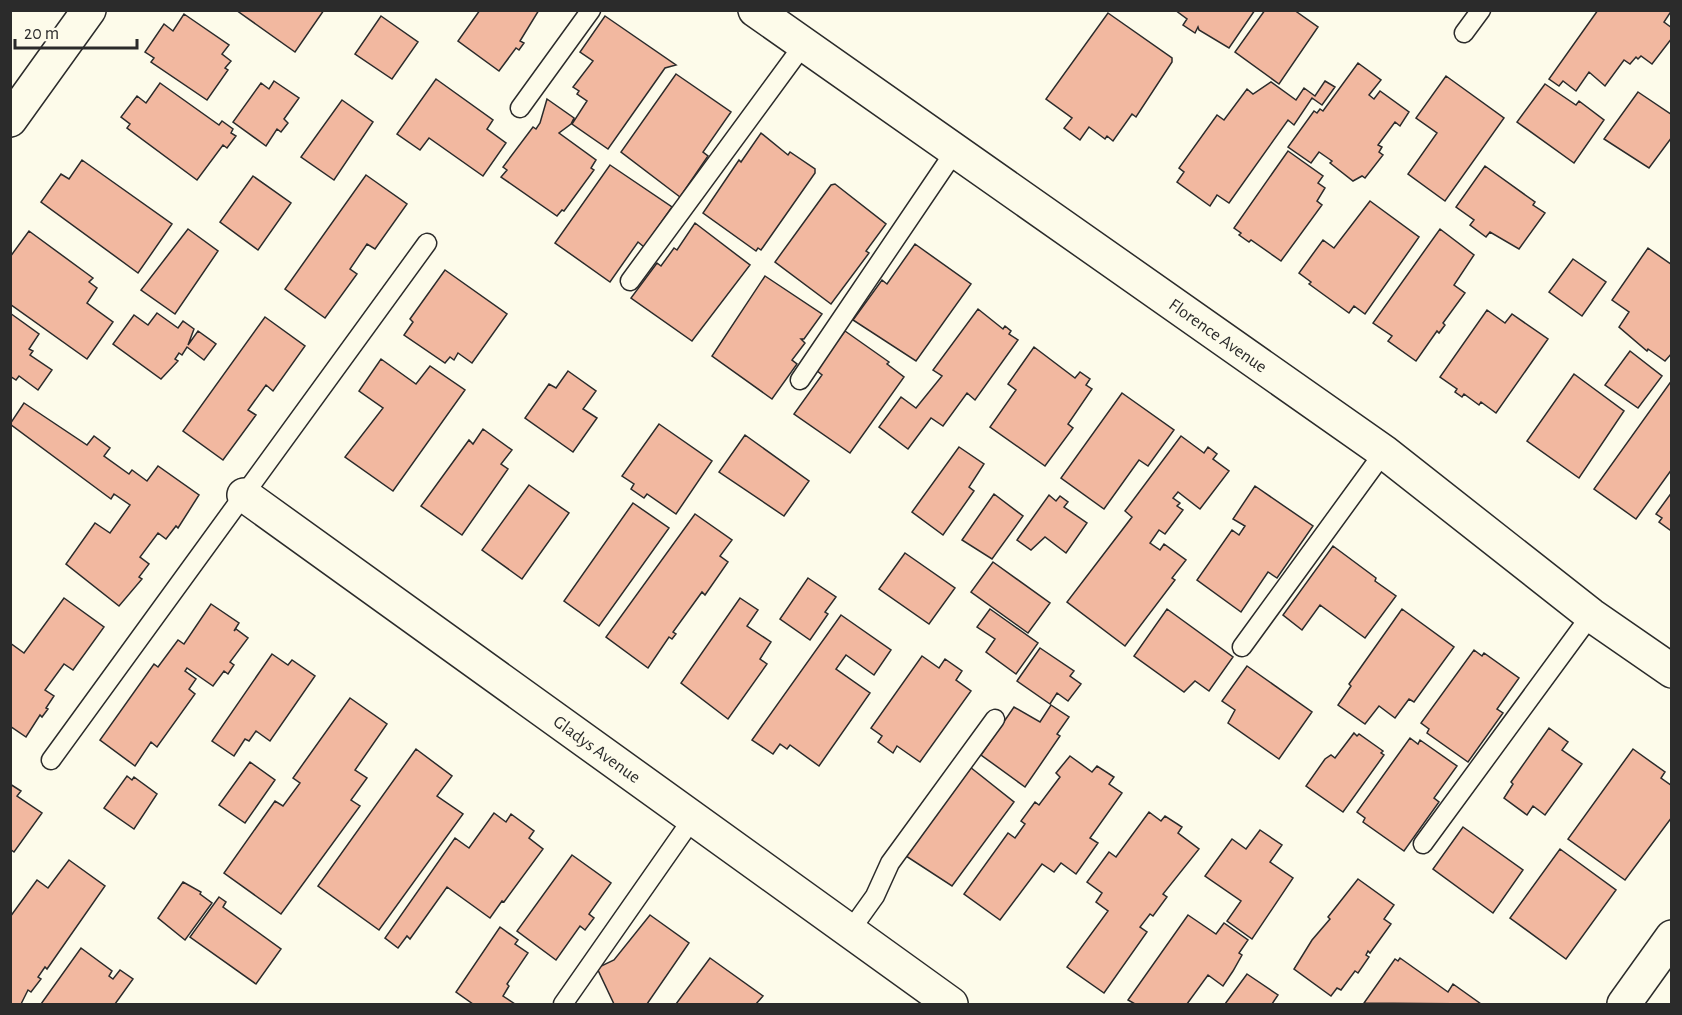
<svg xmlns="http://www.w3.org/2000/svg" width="1682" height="1015" viewBox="0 0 1682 1015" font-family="'Alegreya Sans',sans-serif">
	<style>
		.building { fill: #f2b8a0; stroke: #2b2b2b; stroke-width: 1.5 }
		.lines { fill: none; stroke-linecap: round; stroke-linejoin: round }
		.service-casing { stroke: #2b2b2b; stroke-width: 21 }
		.minor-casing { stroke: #2b2b2b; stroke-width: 36 }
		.tertiary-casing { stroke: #2b2b2b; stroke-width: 36 }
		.service { stroke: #fdfbea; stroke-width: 18 }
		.minor { stroke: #fdfbea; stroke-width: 33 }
		.tertiary { stroke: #fdfbea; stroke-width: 33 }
		.labels { text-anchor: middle; stroke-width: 4.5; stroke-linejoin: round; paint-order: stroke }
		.street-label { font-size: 18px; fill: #2b2b2b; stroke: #fdfbea }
	</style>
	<rect width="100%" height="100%" fill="#fdfbea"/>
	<path class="building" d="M236 10H324L295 52Z
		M480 10H539L520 41 524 43 519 50 516 48 499 71 458 41Z
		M1175 10H1255L1229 48 1199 30 1198 27 1195 33 1183 25 1187 19Z
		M1265 10H1294L1318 27 1279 84 1235 52Z
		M1598 10H1672L1664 22 1672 28V38L1652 64 1641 56 1638 59 1636 57 1630 64 1624 60 1605 86 1589 72 1576 91 1563 81 1559 86 1549 79Z
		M1108 13 1172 58V62L1136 117 1132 114 1113 141 1107 136 1105 139 1089 127 1080 140 1064 128 1072 118 1046 99Z
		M184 14 229 45 222 54 231 61 225 68 228 70 207 100 151 62 154 58 145 52 164 24 173 31Z
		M381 16 418 42 392 79 355 54Z
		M605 16 676 65 665 68 608 149 572 124 587 101 577 94 579 91 573 87 593 61 580 52Z
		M1358 63 1381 80 1369 95 1374 99 1380 91 1409 112 1400 126 1395 122 1378 145 1382 147 1379 152 1383 155 1365 178 1362 176 1353 181 1330 163 1332 161 1319 152 1311 163 1288 147 1314 111 1317 113 1320 109 1323 111Z
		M676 74 731 112 703 152 708 156 680 197 621 152Z
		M1446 76 1504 118 1445 201 1408 174 1437 133 1416 118Z
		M436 79 493 120 487 129 506 143 483 176 429 138 420 150 397 134Z
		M274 81 299 98 284 119 288 123 281 132 277 129 266 146 233 122 261 83 269 89Z
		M1325 81 1335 87 1322 105 1312 98 1294 125 1288 120 1229 203 1217 195 1210 206 1177 182 1184 172 1179 168 1217 115 1224 120 1247 89 1253 94 1271 82 1296 100 1304 88 1315 96Z
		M160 83 219 125 222 121 233 129 231 133 236 136 227 148 223 145 197 180 127 128 130 124 121 117 137 96 146 103Z
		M1545 84 1576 105 1579 101 1604 120 1574 163 1517 122Z
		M1638 92 1672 115V137L1649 168 1604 139Z
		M547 99 574 118 571 124 559 133 596 160 591 168 594 170 564 211 562 210 557 216 501 177 507 170 503 167 533 127 536 129 540 123Z
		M342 100 373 122 334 180 301 157Z
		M761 133 788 155 790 152 815 169V173L761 250 758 248 756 251 703 213 739 160 741 162Z
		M1288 151 1323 176 1318 183 1325 188 1317 201 1322 205 1281 261 1251 240 1249 242 1239 235 1241 233 1234 228Z
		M82 160 172 224 138 273 41 202 61 174 69 179Z
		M610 165 672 207 644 247 638 242 610 282 555 243Z
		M1485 166 1535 202 1533 205 1545 213 1519 249 1490 232 1486 237 1470 225 1474 220 1456 207Z
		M366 175 407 204 375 249 367 244 350 269 357 274 325 318 285 289Z
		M253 176 291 203 258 250 220 222Z
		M835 184 886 224 866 251 869 253 831 304 775 262 831 185Z
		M1370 201 1419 237 1365 314 1354 306 1349 313 1309 284 1311 282 1299 273 1323 240 1334 248Z
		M695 223 750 265 692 341 631 298 657 263 661 266 674 248 677 250Z
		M188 229 218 251 175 314 141 290Z
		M1440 229 1474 255 1454 285 1465 293 1443 323 1445 325 1439 333 1437 331 1416 361 1388 341 1392 336 1373 323Z
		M29 231 93 278 89 282 97 288 87 303 113 322 87 359 10 304V257Z
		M915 244 971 284 916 361 853 320 882 280 887 284Z
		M1648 248 1672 265V353L1665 361 1648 349 1647 351 1619 327 1629 312 1612 300Z
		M1573 259 1606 282 1582 316 1549 292Z
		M445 270 507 314 472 363 458 353 454 360 450 357 445 363 404 335 413 322 410 319Z
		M765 276 822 314 804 339H801L805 343 792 360 797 364 772 399 712 356Z
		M978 309 1003 329 1005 326 1011 331 1009 334 1018 340 975 400 967 393 943 426 931 418 908 449 879 427 901 397 916 408 942 376 933 370Z
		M1487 310 1505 323 1512 314 1548 339 1496 413 1481 402 1479 405 1464 394 1462 397 1455 392 1457 389 1440 377Z
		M10 313 39 334 29 349 33 351 30 355 52 370 38 390 19 376 16 380 10 376Z
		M157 313 178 328 183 321 194 329 188 345 198 331 216 344 204 360 187 347 182 355 179 353 175 359 178 361 161 379 113 344 134 315 148 325Z
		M265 317 305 346 273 391 266 385 248 410 256 415 223 460 183 431Z
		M845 331 889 362 887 364 904 377 850 453 794 414 822 375 816 370Z
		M1034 347 1075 378 1080 372 1090 379 1086 385 1092 389 1068 424 1073 428 1045 466 990 427 1016 390 1008 384Z
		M1630 351 1662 376 1638 408 1605 385Z
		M381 359 416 384 430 366 465 390 393 491 345 457 383 408 359 391Z
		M568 371 596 391 583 409 597 418 573 452 525 418 549 384 556 388Z
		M1574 374 1624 411 1579 478 1527 441Z
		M1672 380V469L1636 519 1594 489Z
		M1122 393 1174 430 1148 466 1139 460 1104 509 1061 478Z
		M24 403 87 445 94 436 110 448 104 456 129 474 132 470 147 481 158 466 199 495 178 528 176 526 166 539 158 533 140 557 149 564 139 577 142 579 119 606 66 564 95 523 110 533 130 505 114 494 111 499 10 424Z
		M659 424 712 461 676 514 647 494 644 498 631 489 634 484 622 476Z
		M483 429 512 450 501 464 508 469 462 535 421 506 469 440 473 444Z
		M745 435 809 481 784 516 719 472Z
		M1181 436 1204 453 1208 447 1217 454 1213 459 1229 471 1200 509 1178 492 1173 498 1180 503 1177 506 1183 510 1165 534 1159 530 1150 543 1160 550 1164 544 1186 560 1172 578 1175 580 1125 646 1067 602 1132 517 1125 511Z
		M959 447 984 464 969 487 974 491 943 535 912 512Z
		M529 485 569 513 522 579 482 550Z
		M1255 486 1313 526 1277 578 1268 572 1241 612 1197 580 1232 530 1239 535 1245 526 1233 519Z
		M1672 492V528L1670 530 1659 522 1662 518 1656 514Z
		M994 494 1023 516 992 559 962 540Z
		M1049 495 1056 501 1060 496 1068 502 1064 507 1087 523 1066 553 1045 537 1031 550 1017 540Z
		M633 503 669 528 599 626 564 601Z
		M695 514 732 540 720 556 728 562 705 595 702 592 673 632 676 634 672 639 669 637 648 668 606 637Z
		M1333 546 1376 578 1375 581 1396 596 1365 638 1320 605 1302 630 1283 615Z
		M905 553 955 588 929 624 879 589Z
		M993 562 1050 603 1028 633 971 592Z
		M808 578 836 597 825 612 828 614 810 640 780 619Z
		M64 598 104 627 73 670 64 664 45 690 54 696 46 708 48 709 42 717 40 715 26 737 10 726V643L24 653Z
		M740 598 758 610 747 626 771 642 760 659 767 664 728 719 681 683Z
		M211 604 239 623 234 631 236 629 248 638 230 662 234 665 228 674 224 671 213 686 187 668 185 671 196 679 189 689 195 694 157 747 151 742 135 766 100 740 154 664 158 667 178 640 184 644Z
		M990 609 1038 643 1016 674 986 652 995 639 977 627Z
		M1167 609 1233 657 1209 691 1195 681 1184 692 1134 656Z
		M1402 609 1454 647 1414 702 1409 699 1395 718 1379 706 1365 724 1338 705 1351 686 1349 684Z
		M841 615 891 650 874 675 846 655 836 669 870 693 819 766 790 745 787 749 780 744 773 754 752 740Z
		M1040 648 1074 671 1070 676 1081 684 1068 701 1057 693 1050 704 1017 681Z
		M1474 650 1482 656 1484 653 1519 678 1497 709 1503 713 1468 762 1427 733 1429 729 1421 723Z
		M272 654 288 665 292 660 315 676 270 741 256 731 249 741 245 739 234 756 212 741Z
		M922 656 939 668 945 659 962 671 956 680 971 691 920 762 897 746 893 753 878 742 882 736 871 728Z
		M1247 666 1312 712 1279 759 1228 723 1235 710 1222 701Z
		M350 698 387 724 355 770 367 778 351 800 360 806 281 914 224 873 275 801 283 806 300 783 293 778Z
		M1051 705 1069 717 1057 734 1060 736 1025 787 981 755 1014 707 1040 722Z
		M1549 728 1568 742 1562 750 1582 764 1545 815 1533 806 1527 815 1504 798 1513 784 1511 782Z
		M1354 733 1357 736 1359 734 1383 751 1381 753 1384 755 1343 812 1306 786 1325 759 1331 755 1335 758Z
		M1410 738 1418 744 1420 740 1457 766 1434 798 1439 802 1404 851 1363 822 1365 818 1357 812Z
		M416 749 452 776 437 796 463 814 379 930 318 886Z
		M1633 749 1665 772 1661 778 1672 786V817L1625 880 1568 839Z
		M1070 756 1092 772 1097 766 1114 777 1109 784 1122 793 1090 838 1098 843 1076 874 1061 863 1054 872 1042 864 1000 920 964 894 1008 833 1015 838 1025 824 1021 821 1035 802 1039 805 1060 777 1056 773Z
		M250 762 275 780 245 823 219 805Z
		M970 767 1014 802 952 886 906 856Z
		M127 776 132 780 134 777 157 794 134 829 104 808Z
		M10 784 21 791 17 796 42 813 14 852 10 849Z
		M1149 812 1161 821 1165 816 1182 827 1178 833 1199 849 1163 894 1167 897 1153 916 1150 914 1140 927 1147 932 1104 993 1067 967 1108 911 1096 902 1102 893 1087 882 1109 852 1116 857Z
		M494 813 506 822 511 814 534 831 529 838 543 849 504 902 502 901 490 918 447 887 410 939 407 936 398 948 385 938 455 838 469 848Z
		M1463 827 1523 870 1493 913 1433 869Z
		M1260 830 1282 845 1270 862 1293 878 1252 939 1227 921 1241 901 1205 876 1232 839 1246 849Z
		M1560 849 1616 890 1566 959 1510 918Z
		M572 855 611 883 589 914 594 918 585 930 580 926 556 960 517 931Z
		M69 860 105 886 47 969 45 967 38 977 41 979 31 992 28 990 21 1004H10V917L37 880 48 888Z
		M1358 879 1394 905 1384 919 1391 924 1370 953 1368 951 1366 955 1369 957 1358 973 1355 971 1341 990 1337 988 1331 996 1294 969 1312 940 1330 919 1328 917Z
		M183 882 201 892 200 894 212 903 185 940 158 918Z
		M219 897 226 902 223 907 281 949 256 984 190 937Z
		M650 915 689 943 647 1004H614L597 968 614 960Z
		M1188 915 1216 934 1224 923 1248 940 1239 953 1242 955 1233 971 1223 986 1208 975 1187 1004H1135L1128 1000Z
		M500 927 518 940 515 944 528 953 507 984 509 986 503 996 515 1004H473L456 992Z
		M81 948 112 971 109 976 113 979 120 970 133 979 115 1004H41Z
		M710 958 763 996 756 1004H676Z
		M1400 958 1448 992 1453 984 1481 1004 1364 1003 1395 959 1398 961Z
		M1247 974 1278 995 1272 1004H1225Z"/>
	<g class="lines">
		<defs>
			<path id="service" d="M1464 33 1481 10
				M520 108 591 10
				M630 281 804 44
				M800 380 955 151
				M1242 647 1384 452
				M51 760 427 243
				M1423 844 1591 615
				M850 931 875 896 890 863 995 719
				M563 1004 693 818"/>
			<g id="minor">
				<path id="s1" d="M755 10 1384 452 1591 615 1672 671"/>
				<path d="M10 120 89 10"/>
				<path id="s2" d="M244 495 951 1004"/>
			</g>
			<path id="tertiary" d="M1624 1004 1672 937"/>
		</defs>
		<use href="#service" class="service-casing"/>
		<use href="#minor" class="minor-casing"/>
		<use href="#tertiary" class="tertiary-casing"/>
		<use href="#service" class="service"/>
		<use href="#minor" class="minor"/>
		<use href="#tertiary" class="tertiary"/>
	</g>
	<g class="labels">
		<g class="street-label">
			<text dy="6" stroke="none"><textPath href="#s1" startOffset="566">Florence Avenue</textPath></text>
			<text dy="6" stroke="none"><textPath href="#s2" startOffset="435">Gladys Avenue</textPath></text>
		</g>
	</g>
	<rect width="1682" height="1015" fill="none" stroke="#2b2b2b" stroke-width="24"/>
	<path d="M15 39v9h122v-9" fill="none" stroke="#2b2b2b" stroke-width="3"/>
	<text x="24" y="39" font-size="18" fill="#2b2b2b" stroke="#fdfbea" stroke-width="4.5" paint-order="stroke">20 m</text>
</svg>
